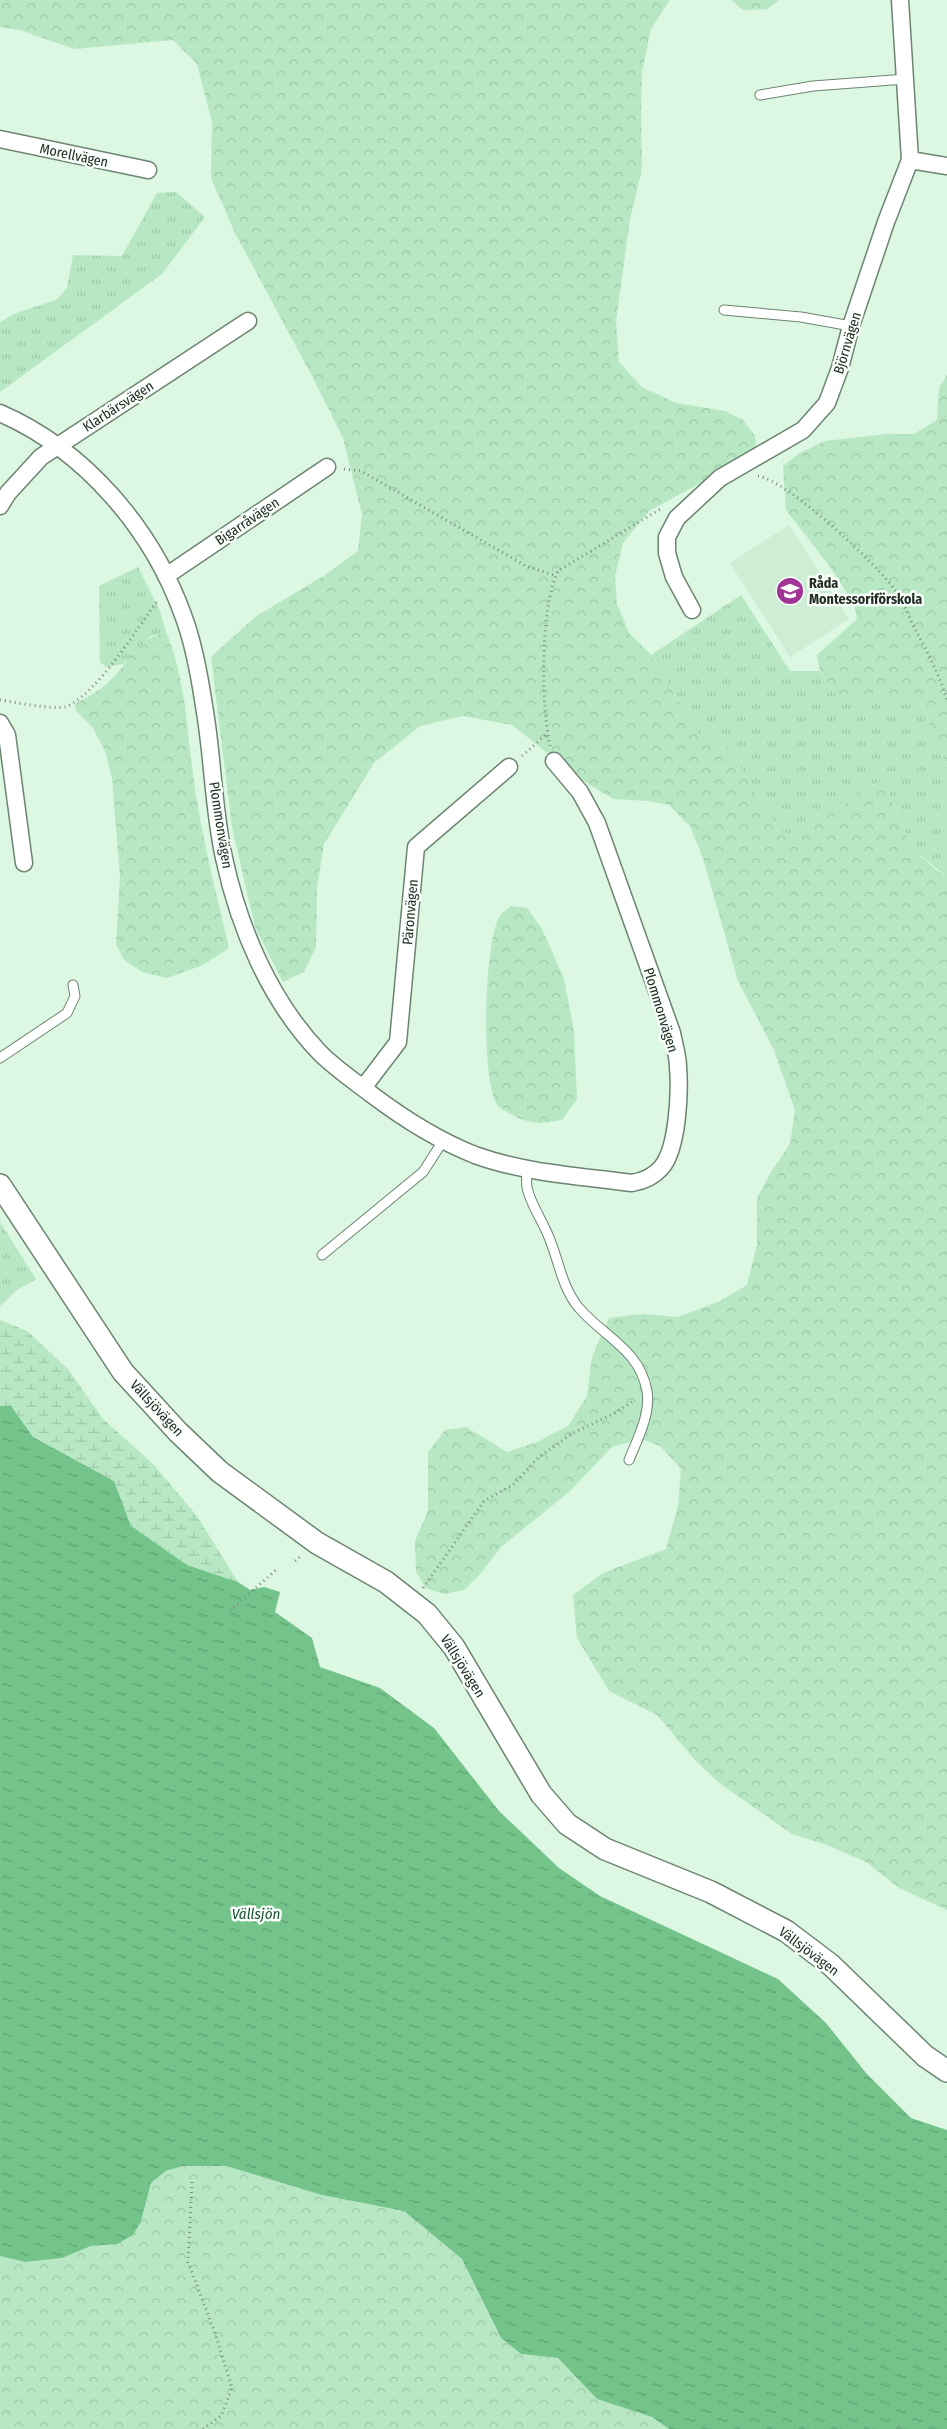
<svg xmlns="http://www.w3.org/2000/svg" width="947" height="2429" viewBox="0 0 947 2429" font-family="'Fira Sans Condensed',sans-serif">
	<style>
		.built { fill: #cdeed4 }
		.grass { fill: url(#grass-tufts) }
		.forest { fill: url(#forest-crowns) }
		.wetland { fill: url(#wetland-marsh) }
		.water { fill: url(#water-ripples) }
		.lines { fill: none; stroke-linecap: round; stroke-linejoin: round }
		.service-casing { stroke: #6c8471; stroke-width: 11 }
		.minor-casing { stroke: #6c8471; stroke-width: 19 }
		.tertiary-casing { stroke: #6c8471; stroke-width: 24 }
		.path { stroke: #7b8d7f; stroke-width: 3; stroke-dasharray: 1 4; stroke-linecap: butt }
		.service { stroke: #fff; stroke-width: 9 }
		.minor { stroke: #fff; stroke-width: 16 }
		.tertiary { stroke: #fff; stroke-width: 21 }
		.labels { text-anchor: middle; stroke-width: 5; stroke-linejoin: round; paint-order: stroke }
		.street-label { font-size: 14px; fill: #222c24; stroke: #f8fefa }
		.poi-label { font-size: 14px; font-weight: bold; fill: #222c24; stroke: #f8fefa; text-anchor: start }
		.water-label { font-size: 15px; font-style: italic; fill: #1c5531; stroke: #f8fefa }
	</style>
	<defs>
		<pattern id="grass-tufts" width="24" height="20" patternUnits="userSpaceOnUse" patternTransform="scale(1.25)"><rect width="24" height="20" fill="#b7e8c3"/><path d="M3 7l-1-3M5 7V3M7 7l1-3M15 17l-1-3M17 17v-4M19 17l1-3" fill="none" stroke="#9dc7a7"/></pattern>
		<pattern id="forest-crowns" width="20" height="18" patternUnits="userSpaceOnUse" patternTransform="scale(1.25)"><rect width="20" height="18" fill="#b7e8c3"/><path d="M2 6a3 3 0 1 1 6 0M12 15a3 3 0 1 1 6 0" fill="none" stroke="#9dc7a7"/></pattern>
		<pattern id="wetland-marsh" width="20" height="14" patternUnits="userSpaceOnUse" patternTransform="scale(1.25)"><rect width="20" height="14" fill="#b7e8c3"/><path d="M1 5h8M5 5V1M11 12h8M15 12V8" fill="none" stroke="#9dc7a7"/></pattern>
		<pattern id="water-ripples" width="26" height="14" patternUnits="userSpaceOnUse" patternTransform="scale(1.25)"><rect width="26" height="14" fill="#74c38b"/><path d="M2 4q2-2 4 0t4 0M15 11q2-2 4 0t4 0" fill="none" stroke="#5f9f71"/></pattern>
	</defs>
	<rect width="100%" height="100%" fill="#dcf7e2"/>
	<path class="built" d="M789 525 849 619 790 657 730 563Z"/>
	<path class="grass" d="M176 192 205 217 162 274 0 392V322L14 314 56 300 67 288 73 255 122 256 157 193Z
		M138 567 160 611 166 632 151 636 123 664 106 667 100 662 99 586Z
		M741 595 790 671H820L838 698 863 701 892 695 921 704 947 767V877L913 849 883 779 794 837 778 829 725 743 701 738 651 655Z
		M0 1222 36 1279 17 1290 0 1306Z"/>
	<path class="forest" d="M0 0H670L651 29 642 72 641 112 642 169 630 219 616 321 619 362 642 387 676 403 725 411 743 420 755 436 756 447 739 462 649 511 623 543 615 576 617 604 629 633 651 655 701 738 725 742 778 829 794 837 883 779 913 849 935 869 947 877V1910L899 1888 866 1862 827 1845 792 1834 719 1783 694 1759 657 1715 609 1691 577 1638 573 1595 603 1573 666 1549 678 1506 681 1469 660 1446 641 1439 612 1447 569 1492 501 1547 481 1573 464 1590 444 1594 425 1588 416 1571 415 1541 428 1511V1452L445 1430 466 1427 507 1452 537 1442 568 1426 587 1396 592 1357 609 1318 642 1314 678 1317 720 1301 747 1285 757 1244V1198L771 1172 790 1144 795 1110 773 1048 738 981 703 858 690 826 669 805 648 801 613 799 579 778 512 725 463 716 420 726 374 763 324 844 317 887 316 947 304 972 283 982 255 927 232 827 211 657 255 617 325 575 358 551 362 514 343 438 313 378 235 233 211 178 212 122 197 64 173 40 74 49 20 30 0 27Z
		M731 0H779L767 9 743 10Z
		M947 375V767L921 704 892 695 863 701 838 698 820 671 817 655 857 619 854 604 830 567 786 510 783 466 798 454 825 441 887 434H914L937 420 939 388Z
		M166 632C187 681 187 737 195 789 203 842 217 896 229 948L203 965 167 978 142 972 124 960 116 944 120 877 112 779 106 753 93 728 76 711 75 704C85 698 96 693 105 685 130 666 129 642 166 632Z
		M511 906 527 908 542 929 564 979 574 1031 577 1099 562 1120C539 1124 528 1125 507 1112 505 1110 500 1108 498 1106 480 1084 484 939 500 916 502 912 508 909 511 906Z
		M183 2166H226L322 2195 404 2211 462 2259 501 2338 521 2354 558 2358 597 2399 652 2417 669 2429H0V2256L25 2262 62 2258 91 2246 117 2244 141 2221 151 2183 167 2171Z"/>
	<path class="wetland" d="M0 1320 27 1331 68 1369 103 1419 153 1464 197 1516 238 1582 187 1565 131 1526 114 1481 33 1437 11 1407 0 1406Z"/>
	<path class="water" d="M0 1406H11L33 1437 114 1481 131 1526 187 1565 238 1582 250 1590 264 1587 280 1592 275 1612 312 1638 320 1667 380 1688 434 1728 499 1811 559 1868 600 1896 778 1979 826 2023 866 2073 911 2118 947 2130V2429H669L652 2417 597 2399 558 2358 521 2354 501 2338 462 2259 404 2211 322 2195 226 2166H183L166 2171 151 2183 141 2221 133 2235 117 2244 91 2246 62 2258 25 2262 0 2256Z"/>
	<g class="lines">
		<defs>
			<path id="service" d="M760 95 813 86 906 79
				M724 310 801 317 851 326
				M0 1058 67 1013 75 996 73 985
				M527 1168C527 1174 526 1181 527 1187 529 1201 543 1222 548 1235 559 1260 561 1286 579 1308 604 1337 640 1350 647 1391 651 1414 637 1440 629 1460
				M322 1255 423 1172 443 1141"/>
			<path id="minor" d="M0 139 148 170
				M910 160 947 166
				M0 413C85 450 152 529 183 615 193 641 200 679 204 706 213 756 213 809 224 858 239 928 270 1001 320 1053 335 1068 354 1081 371 1094 404 1119 437 1140 475 1155 524 1173 580 1176 632 1183 644 1181 653 1177 661 1168 678 1149 680 1092 678 1067 678 1056 674 1044 672 1033L597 823 580 792 554 761
				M0 506 8 493 41 457 248 321
				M166 576 327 467
				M692 610 674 577 667 553V537L677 518 720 478 803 430 827 403 840 368 851 326 886 222 910 160 900 0
				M0 723 7 735 24 863
				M363 1088 398 1042 416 847 509 767"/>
			<path id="tertiary" d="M0 1185 123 1372 178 1432 220 1472 317 1543 386 1582 427 1614 454 1647 541 1794 567 1824 605 1849 711 1892 786 1931 831 1965 925 2056 947 2071"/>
		</defs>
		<use href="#service" class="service-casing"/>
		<use href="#minor" class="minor-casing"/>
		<use href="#tertiary" class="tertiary-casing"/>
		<path class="path" d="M344 469 361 471 526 566 556 576
			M758 476C787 480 877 564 895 590 902 600 907 612 912 623 925 648 939 673 947 700
			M0 700C13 702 55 710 65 707 97 695 137 628 158 600
			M550 746C541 706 540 607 558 571L662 508
			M522 756 548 733
			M295 1561 301 1556
			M423 1588 484 1501 513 1485 539 1457 573 1433 613 1414 635 1400
			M230 1611 277 1569
			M192 2182 188 2262 215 2333 232 2388 221 2416 203 2429"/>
		<use href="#service" class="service"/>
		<use href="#minor" class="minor"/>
		<use href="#tertiary" class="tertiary"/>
	</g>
	<defs>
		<symbol id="school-disc" viewBox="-11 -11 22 22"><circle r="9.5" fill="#a13596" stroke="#f8fefa"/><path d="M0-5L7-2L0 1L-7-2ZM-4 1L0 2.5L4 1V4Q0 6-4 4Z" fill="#fff"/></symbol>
	</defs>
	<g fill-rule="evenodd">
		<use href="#school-disc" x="774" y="575" width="32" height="32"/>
	</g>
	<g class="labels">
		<g class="street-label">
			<text transform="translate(74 155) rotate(12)" y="5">Morellvägen</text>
			<text transform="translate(847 343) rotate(-73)" y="5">Björnvägen</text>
			<text transform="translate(118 406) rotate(-33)" y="5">Klarbärsvägen</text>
			<text transform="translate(247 521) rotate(-34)" y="5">Bigarråvägen</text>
			<text transform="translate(221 825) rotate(81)" y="5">Plommonvägen</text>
			<text transform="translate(410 912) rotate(-85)" y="5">Päronvägen</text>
			<text transform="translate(661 1010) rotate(73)" y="5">Plommonvägen</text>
			<text transform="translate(157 1408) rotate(47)" y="5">Vällsjövägen</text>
			<text transform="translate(463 1666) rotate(58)" y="5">Vällsjövägen</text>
			<text transform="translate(809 1951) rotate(37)" y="5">Vällsjövägen</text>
		</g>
		<g class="poi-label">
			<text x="809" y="588">Råda<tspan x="809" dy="16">Montessoriförskola</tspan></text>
		</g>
		<g class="water-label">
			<text x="256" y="1919">Vällsjön</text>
		</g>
	</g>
</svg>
